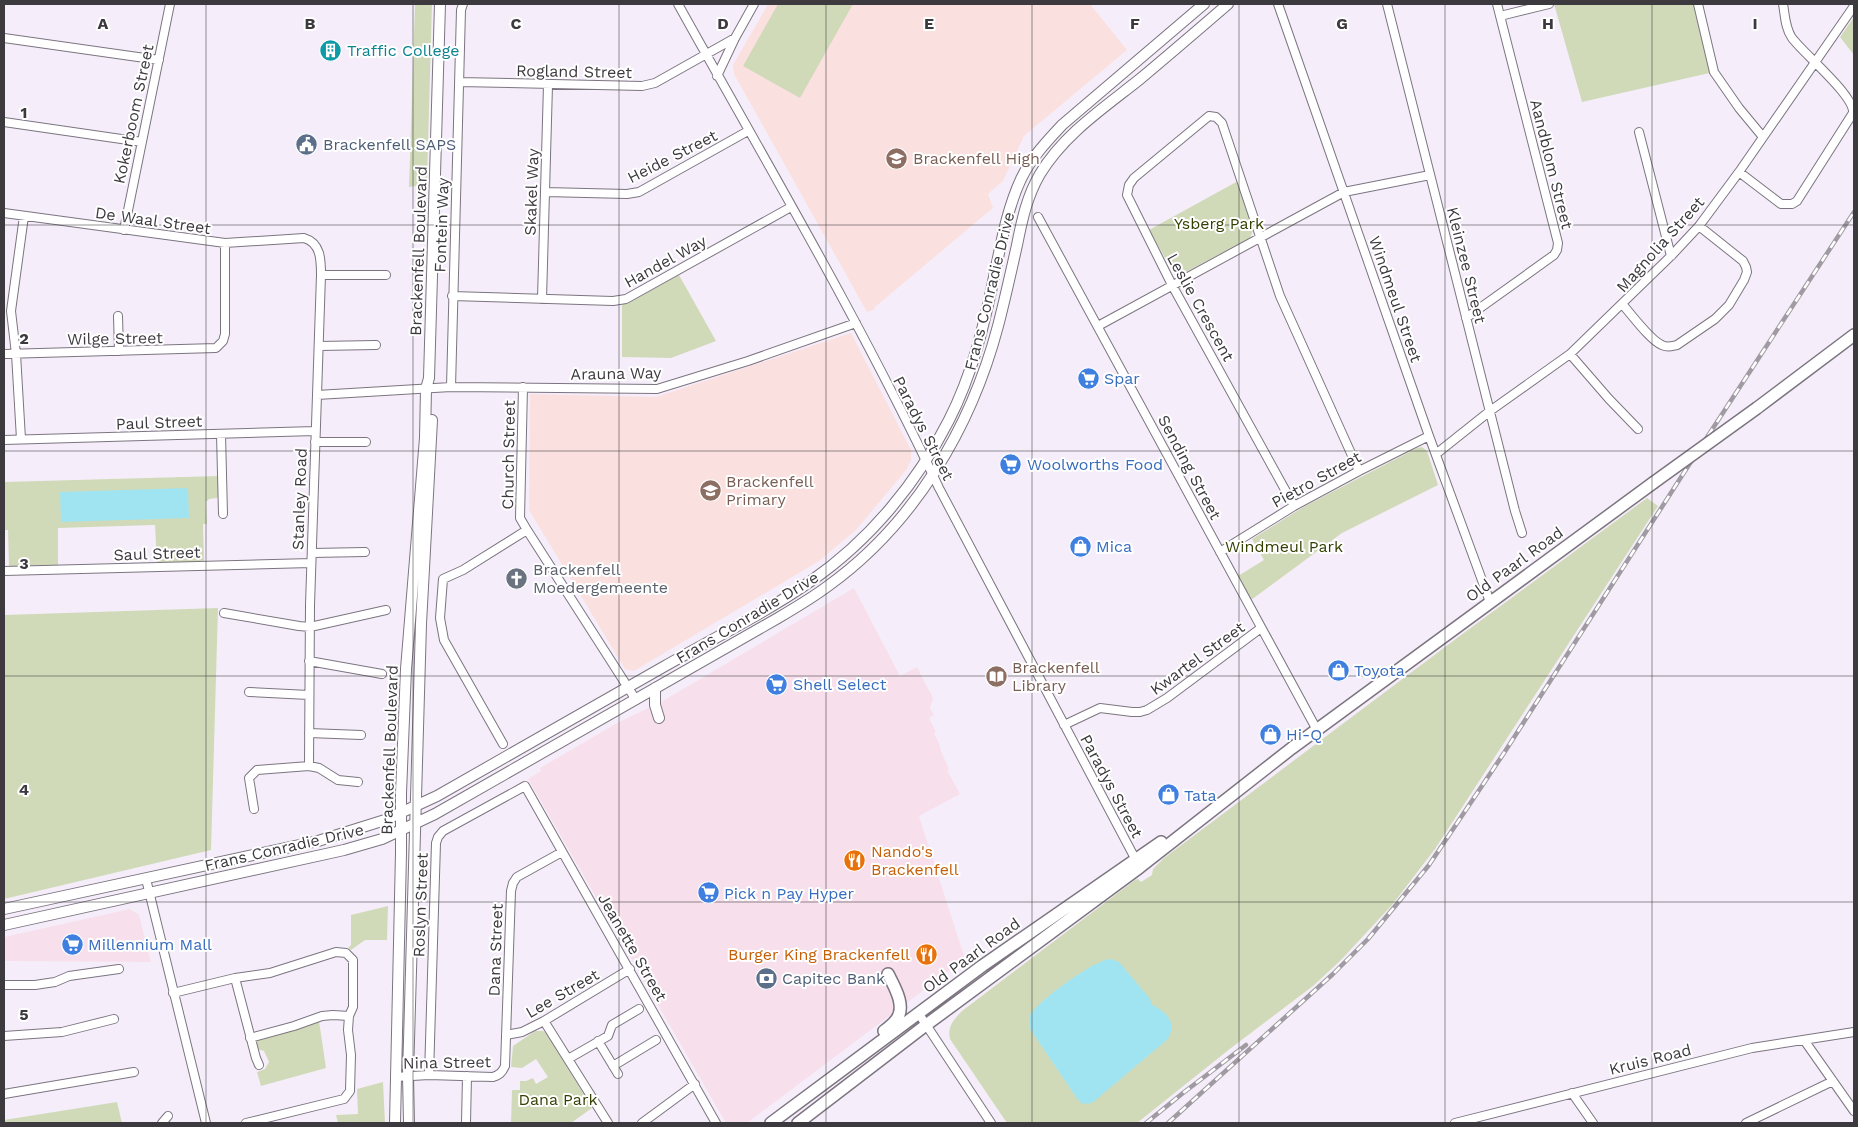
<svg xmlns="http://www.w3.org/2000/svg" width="1858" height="1127" viewBox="0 0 1858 1127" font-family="'Work Sans',sans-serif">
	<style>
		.commercial { fill: #f7e0ec }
		.education { fill: #fbe0e0 }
		.green { fill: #d1dab8 }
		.water { fill: #a0e4f2 }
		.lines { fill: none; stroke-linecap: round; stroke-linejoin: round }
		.minor-casing { stroke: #7c7580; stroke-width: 10 }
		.tertiary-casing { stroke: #7c7580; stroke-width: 12 }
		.secondary-casing { stroke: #7c7580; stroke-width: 14 }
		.minor { stroke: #fff; stroke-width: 8 }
		.tertiary { stroke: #fff; stroke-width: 10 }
		.secondary { stroke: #fff; stroke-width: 11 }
		.rail-casing { stroke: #a09ba3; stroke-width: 4.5 }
		.rail { stroke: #fff; stroke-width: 2.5; stroke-dasharray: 8; stroke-linecap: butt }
		.secondary-bridge-casing { stroke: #7c7580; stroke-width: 14; stroke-linecap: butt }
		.secondary-bridge { stroke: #fff; stroke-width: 11 }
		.grid { fill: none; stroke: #3d3a3f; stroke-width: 1; stroke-opacity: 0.55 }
		.labels { text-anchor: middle; stroke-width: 4; stroke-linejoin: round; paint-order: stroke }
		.culture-label { font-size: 16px; fill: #0d838f; stroke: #fff; text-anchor: start }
		.street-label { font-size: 16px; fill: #3d3a3f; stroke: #fff }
		.service-label { font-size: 16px; fill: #4e5e75; stroke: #fff; text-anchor: start }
		.education-label { font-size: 16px; fill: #785e54; stroke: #fff; text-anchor: start }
		.park-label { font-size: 16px; fill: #343f02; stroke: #fff }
		.shop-label { font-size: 16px; fill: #366cbe; stroke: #fff; text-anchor: start }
		.worship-label { font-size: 16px; fill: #5b616d; stroke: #fff; text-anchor: start }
		.food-label { font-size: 16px; fill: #c56008; stroke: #fff; text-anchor: start }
		.grid-label { font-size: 16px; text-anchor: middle; font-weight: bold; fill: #3d3a3f; stroke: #fff; stroke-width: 4; stroke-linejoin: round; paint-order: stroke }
	</style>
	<rect width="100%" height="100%" fill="#f5eefa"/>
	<path class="commercial" d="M854 588 900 676 917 667 933 698 930 708 934 715 929 718 936 732 934 733 939 743 941 751 949 769 947 770 960 794 919 816 965 959 747 1123H726L528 779 541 771 540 768 617 723 661 702Z
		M130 909 139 915 151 962 4 961V937Z"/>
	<path class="education" d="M768 4H1090L1127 50 1024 136 1003 181 988 194 993 208 875 307V309L867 312 734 74 733 65Z
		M851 333 911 450V460L907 469 856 530 819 561 634 671 625 669 529 510 530 394 656 397Z"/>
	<path class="green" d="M415 4H432L427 180 417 186 409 187Z
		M778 4H853L800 98 743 66Z
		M1554 4H1698L1714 72 1582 102Z
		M1854 17V55L1840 37Z
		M1238 181 1254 228 1250 238 1184 273 1178 274 1173 272 1149 230Z
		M679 275 716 341 671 358 622 357V304H627Z
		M1422 447 1427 451 1438 485 1342 533 1251 600 1238 576 1264 560 1252 539 1305 506 1417 448Z
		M219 476V495L217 498 209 499 206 502 207 524H203L204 562 157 563 155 525 58 528V566L9 568 8 530H4V482Z
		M1647 498 1658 506 1435 849 1392 905 1341 960 1313 986 1231 1048 1137 1123H1007L950 1039C947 1027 954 1019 962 1011L1135 880 1138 879 1141 882 1152 875 1153 869 1164 858 1457 638Z
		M218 608 211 850 4 899V615Z
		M388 906 387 940H365L351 950 348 948 351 945V915Z
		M319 1021 326 1068 261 1086 257 1072 265 1069 269 1062 264 1051 257 1049 254 1041Z
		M535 1031H543L547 1034 592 1108 571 1123H511L512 1090H520V1081H526L533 1078 536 1084 548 1077 536 1059 522 1068 511 1067 513 1046Z
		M383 1082 385 1123H338L336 1115 358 1114 357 1089Z
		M117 1102 122 1123H4V1120Z"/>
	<path class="water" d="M188 488 189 518 61 522 60 492Z
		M1111 959 1119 962 1150 999 1152 1005C1167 1012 1177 1022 1168 1039L1092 1103 1083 1104 1078 1100 1030 1029 1029 1017C1035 1003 1096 958 1111 959Z"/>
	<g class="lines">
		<defs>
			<path id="minor" d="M678 4C767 164 861 322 939 488L1138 864
				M1278 4 1429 436 1490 602
				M1387 4 1515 511 1522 533
				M1698 4 1714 72 1739 108 1763 137
				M1500 16 1549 4
				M4 38 159 60
				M717 76 735 38 754 4
				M459 82 642 86 655 83 735 38
				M4 122 142 142
				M1639 132 1671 256
				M1739 172 1781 204H1792L1797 201 1853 113C1855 96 1804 54 1792 38 1785 28 1785 15 1783 4
				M545 192 627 194 639 192 748 131
				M4 213 225 243 304 238C321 243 321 260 321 275L310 605 309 766
				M1038 217 1317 730
				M124 230 170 4
				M321 275H386
				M452 296 613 301 626 299 791 207
				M542 299 548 85
				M1623 305C1631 314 1651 341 1662 345 1667 348 1672 346 1677 345L1715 319 1729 305 1744 280 1747 272 1746 267 1743 261 1699 226
				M118 316 119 351
				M1466 318 1554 255 1557 250 1558 243 1497 4
				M1098 326 1344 192 1430 175
				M319 346 376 345
				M4 354 216 348 223 341 225 334V243
				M1570 354 1609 399 1638 429
				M451 387 461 10 463 4
				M523 387 520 518 527 530 636 700
				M317 395 451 387 657 389 748 361 856 323
				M221 434 223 514
				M21 439 16 354 11 311 24 216
				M4 440 315 431
				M315 442H366
				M1436 454 1490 411 1570 354 1671 256 1699 226 1739 172 1854 6
				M1294 506 1172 285 1127 195 1129 185 1134 178 1209 116 1216 117 1222 123 1280 296 1359 471
				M1220 552 1294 506 1359 471 1429 436
				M312 553 365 552
				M4 571 311 563
				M224 613 299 626 310 627 386 610
				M309 661 382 674
				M249 692 309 695
				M1064 725 1100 708 1132 712H1140L1147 710 1167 698 1261 628
				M309 733 361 735
				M503 744 444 640 440 618 443 579 463 570 527 530
				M254 809 249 778 257 770 309 766 319 768 338 780 358 782
				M146 879 206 1123
				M235 978 256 1058 259 1065
				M4 985H35L55 982 69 976 119 969
				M173 993 235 978 270 973 336 952 346 953 353 960V1007L349 1016 348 1030 351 1055 350 1091 344 1099 246 1123
				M919 1014 991 1123
				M544 1021 608 1123
				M506 1035 522 1032 544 1021 630 969
				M4 1036 62 1032 114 1019
				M250 1038 294 1026 322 1016 333 1015 349 1016
				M1804 1040 1854 1111
				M598 1041 618 1074
				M568 1059 608 1036 612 1025 639 1009
				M613 1066 656 1040
				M429 1075 436 843 438 837 443 831 525 786 716 1123
				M395 1077 429 1075 493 1077C499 1075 502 1073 505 1066L511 891 513 883 517 877 562 852
				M1572 1093 1593 1123
				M4 1094 134 1072
				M162 1123 168 1116
				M466 1123 467 1076
				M642 1123 695 1084
				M1455 1123 1752 1048 1854 1032
				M1746 1123 1833 1081"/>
			<path id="tertiary" d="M655 688V705L659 718
				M4 909 318 841 385 820 437 796C513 753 589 710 665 666 714 638 765 613 811 581 870 540 917 483 949 420 972 375 984 326 994 277 1001 244 1007 209 1021 179 1031 158 1047 141 1062 125L1204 4
				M4 925 344 850 382 839 435 814 778 618C795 608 812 598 828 586 914 524 971 428 998 326 1005 299 1011 272 1017 245 1022 220 1027 196 1040 174 1064 134 1105 107 1140 79 1170 54 1199 29 1228 4
				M395 1123 401 853V793L406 669 425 438 426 389 429 378 440 4
				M409 1123 408 1075 421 624 432 420"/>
			<path id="secondary" d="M1757 408 1854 335
				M884 1031C888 1028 893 1024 896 1020 907 1007 894 986 888 974
				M771 1123 982 966 1161 842
				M798 1123 926 1025 1140 867 1292 748 1653 483"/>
		</defs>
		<use href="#minor" class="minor-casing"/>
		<use href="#tertiary" class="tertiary-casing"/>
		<use href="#secondary" class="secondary-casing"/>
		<use href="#minor" class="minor"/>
		<use href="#tertiary" class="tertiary"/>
		<use href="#secondary" class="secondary"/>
		<defs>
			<path id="rail" d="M1146 1123 1183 1093 1246 1045
				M1168 1123 1333 974 1368 939 1429 865 1504 753 1685 471 1854 212"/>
		</defs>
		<use href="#rail" class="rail-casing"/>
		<use href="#rail" class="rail"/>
		<defs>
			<path id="secondary-bridge" d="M1653 483 1757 408"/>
		</defs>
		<use href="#secondary-bridge" class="secondary-bridge-casing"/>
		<use href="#secondary-bridge" class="secondary-bridge"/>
	</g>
	<path class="grid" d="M206 4V1123M413 4V1123M619 4V1123M826 4V1123M1032 4V1123M1239 4V1123M1445 4V1123M1652 4V1123M4 225H1854M4 451H1854M4 676H1854M4 902H1854"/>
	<defs>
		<symbol id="building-disc" viewBox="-11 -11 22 22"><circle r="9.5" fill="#0f9aa8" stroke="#fff"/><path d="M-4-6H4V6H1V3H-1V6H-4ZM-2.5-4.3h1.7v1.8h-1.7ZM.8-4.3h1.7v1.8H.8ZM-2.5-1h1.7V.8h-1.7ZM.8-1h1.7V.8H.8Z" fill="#fff"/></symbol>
		<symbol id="civic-disc" viewBox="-11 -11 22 22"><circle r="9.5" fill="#5c6f8a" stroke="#fff"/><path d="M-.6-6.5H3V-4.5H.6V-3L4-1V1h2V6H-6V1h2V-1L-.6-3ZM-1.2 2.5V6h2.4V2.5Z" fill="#fff"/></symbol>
		<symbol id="school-disc" viewBox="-11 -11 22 22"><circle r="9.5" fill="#8d6e63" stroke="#fff"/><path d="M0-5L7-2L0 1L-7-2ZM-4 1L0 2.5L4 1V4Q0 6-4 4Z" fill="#fff"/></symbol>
		<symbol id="supermarket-disc" viewBox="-11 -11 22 22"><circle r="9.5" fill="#3f7fe0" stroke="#fff"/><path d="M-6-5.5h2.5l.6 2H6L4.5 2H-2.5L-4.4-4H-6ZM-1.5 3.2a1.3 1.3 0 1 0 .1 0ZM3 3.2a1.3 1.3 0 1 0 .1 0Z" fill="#fff"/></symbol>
		<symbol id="shop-disc" viewBox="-11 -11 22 22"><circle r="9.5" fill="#3f7fe0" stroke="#fff"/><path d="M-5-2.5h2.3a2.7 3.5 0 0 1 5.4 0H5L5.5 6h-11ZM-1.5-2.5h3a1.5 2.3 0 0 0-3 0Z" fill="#fff"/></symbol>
		<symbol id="church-disc" viewBox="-11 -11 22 22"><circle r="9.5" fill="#6b7280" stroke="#fff"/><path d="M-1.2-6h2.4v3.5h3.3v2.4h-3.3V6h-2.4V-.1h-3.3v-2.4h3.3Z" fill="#fff"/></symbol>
		<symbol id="library-disc" viewBox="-11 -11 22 22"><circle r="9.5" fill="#8d6e63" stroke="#fff"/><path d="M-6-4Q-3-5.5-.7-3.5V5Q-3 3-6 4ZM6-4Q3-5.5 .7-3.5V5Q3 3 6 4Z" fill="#fff"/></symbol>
		<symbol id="restaurant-disc" viewBox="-11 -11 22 22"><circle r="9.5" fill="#e8710a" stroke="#fff"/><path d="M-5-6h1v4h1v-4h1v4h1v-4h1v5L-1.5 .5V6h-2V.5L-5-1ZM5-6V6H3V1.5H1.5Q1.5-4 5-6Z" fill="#fff"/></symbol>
		<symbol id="bank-disc" viewBox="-11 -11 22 22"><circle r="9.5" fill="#5c6f8a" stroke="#fff"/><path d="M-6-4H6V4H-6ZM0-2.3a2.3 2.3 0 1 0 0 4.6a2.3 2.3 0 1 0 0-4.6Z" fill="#fff"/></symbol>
	</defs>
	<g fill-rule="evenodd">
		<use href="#building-disc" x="318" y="38" width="25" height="25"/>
		<use href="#civic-disc" x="294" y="132" width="25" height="25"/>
		<use href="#school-disc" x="884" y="146" width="25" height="25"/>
		<use href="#supermarket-disc" x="1076" y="366" width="25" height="25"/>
		<use href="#supermarket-disc" x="998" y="452" width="25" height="25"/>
		<use href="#school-disc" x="698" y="478" width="25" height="25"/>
		<use href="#shop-disc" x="1068" y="534" width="25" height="25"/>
		<use href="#church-disc" x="504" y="566" width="25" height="25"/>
		<use href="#shop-disc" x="1326" y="658" width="25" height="25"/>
		<use href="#library-disc" x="984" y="664" width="25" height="25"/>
		<use href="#supermarket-disc" x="764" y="672" width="25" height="25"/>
		<use href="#shop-disc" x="1258" y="722" width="25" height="25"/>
		<use href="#shop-disc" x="1156" y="782" width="25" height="25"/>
		<use href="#restaurant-disc" x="842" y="848" width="25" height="25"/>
		<use href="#supermarket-disc" x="696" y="880" width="25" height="25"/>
		<use href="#supermarket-disc" x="60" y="932" width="25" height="25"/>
		<use href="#restaurant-disc" x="914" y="942" width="25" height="25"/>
		<use href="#bank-disc" x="754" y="966" width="25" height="25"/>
	</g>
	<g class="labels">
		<g class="culture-label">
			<text x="347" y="56">Traffic College</text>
		</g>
		<g class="street-label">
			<text transform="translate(574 71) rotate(1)" y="6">Rogland Street</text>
			<text transform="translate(133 114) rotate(-78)" y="6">Kokerboom Street</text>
			<text transform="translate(672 156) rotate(-27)" y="6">Heide Street</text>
			<text transform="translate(1552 164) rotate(76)" y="6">Aandblom Street</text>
			<text transform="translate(531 192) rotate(-88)" y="6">Skakel Way</text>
			<text transform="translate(153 220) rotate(8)" y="6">De Waal Street</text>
			<text transform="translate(441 225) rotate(-88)" y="6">Fontein Way</text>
			<text transform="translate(1660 244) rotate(-48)" y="6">Magnolia Street</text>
			<text transform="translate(418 251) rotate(-88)" y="6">Brackenfell Boulevard</text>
			<text transform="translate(665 261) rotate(-29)" y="6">Handel Way</text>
			<text transform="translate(1467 265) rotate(76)" y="6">Kleinzee Street</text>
			<text transform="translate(989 291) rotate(-76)" y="6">Frans Conradie Drive</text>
			<text transform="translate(1396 299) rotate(71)" y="6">Windmeul Street</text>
			<text transform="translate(1201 307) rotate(61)" y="6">Leslie Crescent</text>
			<text transform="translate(115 338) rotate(-1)" y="6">Wilge Street</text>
			<text transform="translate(616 373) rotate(-1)" y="6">Arauna Way</text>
			<text transform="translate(159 422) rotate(-2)" y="6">Paul Street</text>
			<text transform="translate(924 428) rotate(63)" y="6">Paradys Street</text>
			<text transform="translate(508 455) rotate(-89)" y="6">Church Street</text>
			<text transform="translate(1190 467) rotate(62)" y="6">Sending Street</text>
			<text transform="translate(1316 479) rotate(-29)" y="6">Pietro Street</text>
			<text transform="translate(299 499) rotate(-88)" y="6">Stanley Road</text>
			<text transform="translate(157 553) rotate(-2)" y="6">Saul Street</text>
			<text transform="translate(1514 564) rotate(-36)" y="6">Old Paarl Road</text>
			<text transform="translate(747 617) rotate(-31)" y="6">Frans Conradie Drive</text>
			<text transform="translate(1197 658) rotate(-36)" y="6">Kwartel Street</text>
			<text transform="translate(389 750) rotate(-88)" y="6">Brackenfell Boulevard</text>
			<text transform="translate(1112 786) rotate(62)" y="6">Paradys Street</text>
			<text transform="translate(284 847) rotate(-13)" y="6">Frans Conradie Drive</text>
			<text transform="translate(420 905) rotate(-88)" y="6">Roslyn Street</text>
			<text transform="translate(633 947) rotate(60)" y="6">Jeanette Street</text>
			<text transform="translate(495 950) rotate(-88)" y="6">Dana Street</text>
			<text transform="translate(971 955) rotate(-36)" y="6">Old Paarl Road</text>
			<text transform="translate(562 993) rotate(-30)" y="6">Lee Street</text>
			<text transform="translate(1650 1059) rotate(-14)" y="6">Kruis Road</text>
			<text transform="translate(447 1062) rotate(-1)" y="6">Nina Street</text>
		</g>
		<g class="service-label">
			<text x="323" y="150">Brackenfell SAPS</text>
			<text x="782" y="984">Capitec Bank</text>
		</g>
		<g class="education-label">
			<text x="913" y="164">Brackenfell High</text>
			<text x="726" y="487">Brackenfell<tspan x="726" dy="18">Primary</tspan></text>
			<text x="1012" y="673">Brackenfell<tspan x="1012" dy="18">Library</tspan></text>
		</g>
		<g class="park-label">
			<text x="1219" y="229">Ysberg Park</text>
			<text x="1284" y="552">Windmeul Park</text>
			<text x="558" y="1105">Dana Park</text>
		</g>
		<g class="shop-label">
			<text x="1104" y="384">Spar</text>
			<text x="1027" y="470">Woolworths Food</text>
			<text x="1096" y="552">Mica</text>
			<text x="1354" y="676">Toyota</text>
			<text x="793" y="690">Shell Select</text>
			<text x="1286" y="740">Hi-Q</text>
			<text x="1184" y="801">Tata</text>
			<text x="724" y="899">Pick n Pay Hyper</text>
			<text x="88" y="950">Millennium Mall</text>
		</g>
		<g class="worship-label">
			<text x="533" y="575">Brackenfell<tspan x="533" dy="18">Moedergemeente</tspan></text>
		</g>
		<g class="food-label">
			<text x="871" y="857">Nando's<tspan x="871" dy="18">Brackenfell</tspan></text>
			<text x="910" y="960" text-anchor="end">Burger King Brackenfell</text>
		</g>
	</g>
	<g class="grid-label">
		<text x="103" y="29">A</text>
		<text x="310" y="29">B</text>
		<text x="516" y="29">C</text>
		<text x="723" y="29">D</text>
		<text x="929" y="29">E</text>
		<text x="1135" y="29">F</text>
		<text x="1342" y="29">G</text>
		<text x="1548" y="29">H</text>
		<text x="1755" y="29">I</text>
		<text x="24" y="118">1</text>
		<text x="24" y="344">2</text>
		<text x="24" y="569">3</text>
		<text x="24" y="795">4</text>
		<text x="24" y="1020">5</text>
	</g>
	<rect width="1858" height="1127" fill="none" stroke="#3d3a3f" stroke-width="10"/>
</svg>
